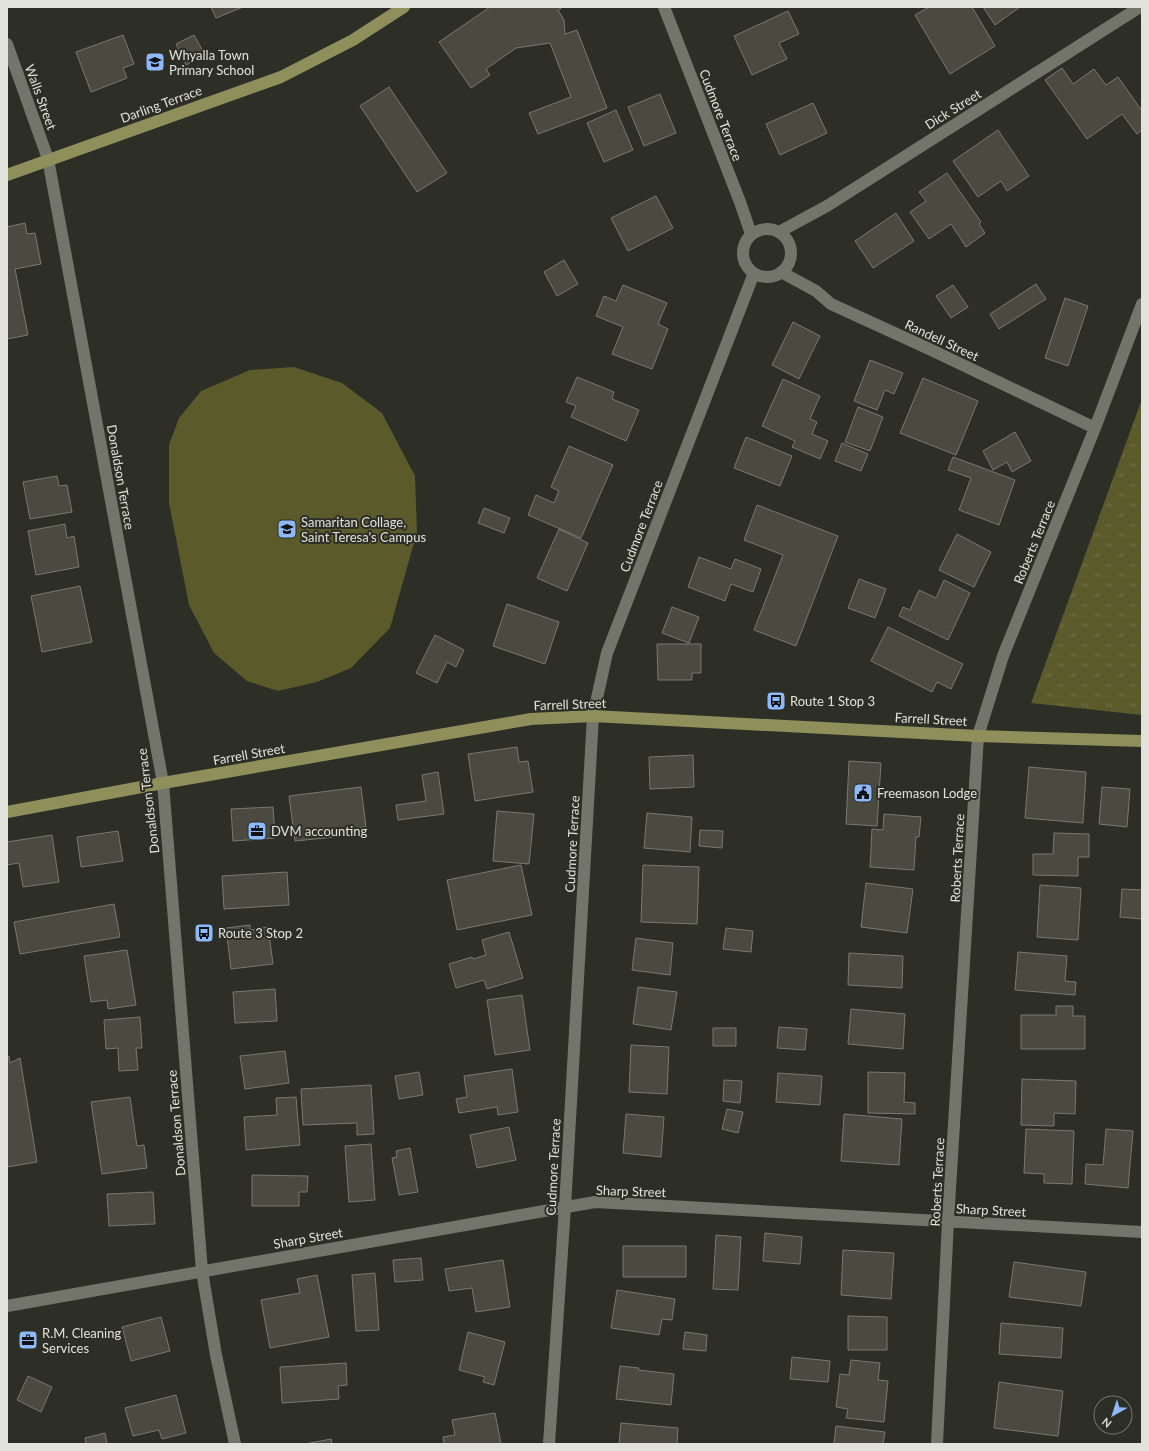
<svg xmlns="http://www.w3.org/2000/svg" width="1149" height="1451" viewBox="0 0 1149 1451" font-family="Lato,sans-serif">
	<style>
		.grass { fill: url(#grass-tufts) }
		.pitch { fill: #5a5a2b }
		.building { fill: #4a4a41; stroke: #79796f }
		.lines { fill: none; stroke-linecap: round; stroke-linejoin: round }
		.minor { stroke: #74756a; stroke-width: 12 }
		.major { stroke: #8f8f5c; stroke-width: 12 }
		.labels { text-anchor: middle; stroke-width: 4; stroke-linejoin: round; paint-order: stroke }
		.poi-label { font-size: 13px; fill: #e1e2dc; stroke: #2d2e25; text-anchor: start }
		.street-label { font-size: 13px; fill: #e1e2dc; stroke: #2d2e25 }
	</style>
	<defs>
		<pattern id="grass-tufts" width="24" height="20" patternUnits="userSpaceOnUse"><rect width="24" height="20" fill="#5a5a2b"/><path d="M3 7l-1-3M5 7V3M7 7l1-3M15 17l-1-3M17 17v-4M19 17l1-3" fill="none" stroke="#717149"/></pattern>
	</defs>
	<rect width="100%" height="100%" fill="#2d2e25"/>
	<path class="grass" d="M1142 399V715L1031 703Z"/>
	<path class="pitch" d="M294 367 342 383 382 413 415 476 417 532 390 628 351 668 317 682 278 691 247 681 214 653 189 605 169 503V445L179 418 201 391 250 370Z"/>
	<path class="building" d="M211 7H243L216 18Z
		M490 7H563L558 10 564 20 565 34 577 30 607 108 538 134 529 113 571 97 550 43 516 48 486 69 490 75 471 88 439 42Z
		M929 7H972L995 46 950 74 915 15Z
		M983 7H1020L995 25Z
		M788 11 799 34 779 43 787 59 752 75 734 36Z
		M123 35 134 64 123 68 127 78 91 92 76 52Z
		M194 35 205 55 186 65 176 44Z
		M1062 68 1073 84 1094 69 1106 85 1118 77 1142 111V130L1137 134 1122 114 1087 139 1045 80Z
		M389 87 447 173 417 192 360 106Z
		M660 94 676 133 644 146 628 107Z
		M813 103 827 133 780 155 766 124Z
		M616 110 633 150 604 162 587 123Z
		M998 130 1029 176 1007 191 1001 181 978 197 953 161Z
		M947 173 981 222 979 224 985 233 966 247 951 224 929 239 910 212 926 201 919 192Z
		M656 196 673 228 628 251 611 218Z
		M896 213 914 241 873 268 855 241Z
		M25 223 27 234 35 233 41 264 15 269 28 335 7 339V227Z
		M564 260 578 284 557 296 544 272Z
		M1036 284 1046 299 999 329 990 314Z
		M623 285 667 303 658 324 668 329 652 369 612 354 623 327 596 316 604 296 616 301Z
		M953 285 968 307 951 318 936 296Z
		M1065 298 1088 306 1068 366 1045 358Z
		M793 322 820 336 799 379 772 365Z
		M870 360 903 373 894 394 885 390 877 410 854 401Z
		M577 377 614 392 612 399 639 410 626 441 571 417 576 406 566 402Z
		M923 378 978 401 956 455 900 433Z
		M783 379 820 396 810 419 817 422 812 434 828 441 820 459 792 447 795 441 762 426Z
		M858 407 883 417 870 451 845 442Z
		M1015 432 1031 461 1012 472 1007 462 993 470 983 451Z
		M746 437 792 456 780 486 734 468Z
		M842 443 868 454 861 471 835 461Z
		M569 446 613 465 581 538 528 515 536 495 554 503 559 491 551 487Z
		M953 457 1015 480 999 525 959 510 971 478 948 470Z
		M57 476 59 486 67 485 72 512 30 519 23 482Z
		M757 505 838 536 796 646 754 630 783 555 744 540Z
		M484 508 510 518 504 533 478 523Z
		M65 524 67 538 74 536 79 567 36 575 28 531Z
		M559 529 588 543 567 591 537 578Z
		M957 534 991 552 974 587 939 570Z
		M699 557 731 569 735 559 761 569 753 592 731 584 725 601 688 587Z
		M859 579 886 589 875 618 848 608Z
		M944 580 970 593 948 640 899 616 903 607 910 610 919 590 936 598Z
		M80 586 92 642 42 652 31 596Z
		M507 604 559 622 545 664 493 646Z
		M672 607 699 617 689 643 662 633Z
		M888 627 963 664 951 689 937 682 932 692 871 661Z
		M435 635 464 650 456 667 447 662 437 683 416 673Z
		M657 644H701V673H692V680H658Z
		M517 747 519 762 528 761 533 792 475 801 468 754Z
		M693 755 694 787 650 789 649 757Z
		M849 761 881 763 877 826 846 824Z
		M1029 767 1086 772 1083 823 1025 818Z
		M438 772 444 814 398 820 396 805 426 801 422 775Z
		M361 787 366 827 334 831 335 837 295 841 289 796Z
		M1102 787 1130 789 1127 827 1099 824Z
		M273 807 275 838 233 841 231 809Z
		M497 811 534 814 529 864 493 861Z
		M647 813 692 817 690 852 644 848Z
		M884 814 921 817 919 837H916L914 870 870 867 872 829 883 830Z
		M700 830 723 831 722 848 699 846Z
		M118 831 123 861 81 867 77 837Z
		M1054 833 1089 834V857H1078V876L1033 875V854H1053Z
		M52 835 59 882 23 887 19 863 7 865V842Z
		M521 865 532 915 457 930 447 880Z
		M643 865 699 867 697 924 641 922Z
		M287 872 289 905 224 909 222 876Z
		M866 883 913 889 907 933 861 927Z
		M1040 885 1081 888 1078 940 1037 937Z
		M1122 889 1142 890V919L1120 917Z
		M114 904 120 937 20 954 14 922Z
		M250 925V930L268 927 273 964 231 969 226 928Z
		M726 928 753 931 751 952 723 949Z
		M509 932 523 978 487 989 484 980 456 988 449 964 472 957 473 959 486 955 482 940Z
		M636 938 673 943 670 975 632 970Z
		M127 950 136 1005 108 1009 107 1000 91 1002 84 956Z
		M1018 952 1067 956 1065 981 1076 982 1075 995 1015 990Z
		M849 953 903 956 902 988 848 985Z
		M638 987 677 992 671 1030 633 1024Z
		M275 989 277 1021 235 1023 233 992Z
		M522 995 530 1050 495 1055 487 1000Z
		M1056 1006H1073V1016H1085V1049H1021V1015H1056Z
		M851 1009 905 1014 903 1049 848 1044Z
		M140 1017 142 1048H136L138 1070 119 1071 118 1048 106 1049 104 1020Z
		M779 1027 807 1029 805 1050 777 1048Z
		M713 1028H736V1046H713Z
		M631 1045 669 1047 667 1094 629 1092Z
		M285 1051 289 1083 245 1089 240 1056Z
		M9 1056 10 1063 20 1058 37 1162 7 1167V1057Z
		M512 1069 518 1112 498 1115 497 1107 459 1113 456 1099 467 1097 464 1076Z
		M419 1072 423 1095 399 1099 395 1076Z
		M868 1072 905 1073 904 1102 915 1103V1114L868 1113Z
		M778 1073 822 1076 820 1105 776 1102Z
		M1022 1079 1076 1081 1075 1114 1054 1113V1126L1021 1125Z
		M724 1080 742 1081 740 1103 723 1101Z
		M371 1085 374 1134 357 1135V1123L303 1125 301 1089Z
		M130 1097 137 1146 144 1145 147 1168 102 1174 91 1102Z
		M296 1097 300 1145 246 1150 244 1117 277 1115 276 1098Z
		M727 1109 743 1112 738 1133 722 1129Z
		M626 1114 664 1117 661 1157 623 1153Z
		M844 1114 902 1119 899 1165 841 1161Z
		M509 1127 516 1160 477 1168 470 1135Z
		M1026 1129 1074 1131 1072 1184 1044 1183V1174L1024 1173Z
		M1106 1129 1133 1131 1128 1188 1085 1184 1086 1164 1103 1165Z
		M371 1144 375 1200 349 1202 345 1146Z
		M410 1148 418 1192 399 1195 392 1158 397 1157 396 1151Z
		M252 1175 308 1176 307 1192H299V1206H252Z
		M153 1192 155 1224 109 1226 107 1194Z
		M765 1233 802 1237 800 1264 763 1261Z
		M716 1235 741 1237 738 1290 713 1289Z
		M623 1246H686V1277H623Z
		M843 1250 894 1253 891 1299 841 1295Z
		M421 1258 423 1280 395 1282 393 1260Z
		M503 1260 510 1307 476 1312 472 1288 449 1291 445 1269Z
		M1014 1262 1086 1272 1081 1306 1009 1297Z
		M375 1273 379 1330 356 1331 352 1275Z
		M317 1275 329 1337 270 1348 261 1300 300 1293 297 1279Z
		M617 1290 675 1299 672 1320 662 1319 659 1335 611 1328Z
		M848 1316 887 1317V1350H848Z
		M161 1317 170 1351 131 1361 122 1327Z
		M1001 1323 1063 1328 1061 1358 999 1354Z
		M468 1332 505 1342 494 1385 483 1382 485 1377 459 1370Z
		M685 1332 707 1335 706 1351 683 1349Z
		M792 1357 830 1361 828 1382 790 1379Z
		M851 1360 880 1363 878 1380 888 1381 884 1422 846 1418 848 1409 836 1407 840 1374 849 1375Z
		M346 1363 347 1385 338 1386 339 1399 282 1403 280 1367Z
		M620 1366 639 1368 638 1370 674 1374 671 1405 616 1399Z
		M28 1376 52 1387 41 1412 17 1400Z
		M999 1382 1063 1391 1058 1436 994 1428Z
		M176 1395 186 1433 162 1439 159 1430 133 1436 125 1408Z
		M495 1413 501 1444H444L443 1437 455 1435 452 1420Z
		M621 1423 678 1428 677 1444H619Z
		M836 1426 885 1432 883 1444H834Z
		M105 1433 107 1444H86L85 1438Z
		M331 1439 332 1444H305Z"/>
	<g class="lines">
		<path class="minor" d="M664 7 740 202 751 234
			M7 44 48 159 163 783 202 1271 216 1355 235 1444
			M743 253a24 24 0 1 1 48 0a24 24 0 1 1-48 0Z
			M779 232 827 206 1140 7
			M781 272 816 291 831 304 925 347 1095 428
			M7 1306 595 1202 1142 1232
			M549 1444 565 1207 593 716 607 653 754 273
			M937 1444 948 1221 978 736 1003 656 1095 428 1142 304"/>
		<path class="major" d="M7 175 281 77 353 40 404 7
			M7 812 163 783 531 719 593 716 978 736 1142 741"/>
	</g>
	<defs>
		<symbol id="school-square" viewBox="-11 -11 22 22"><rect x="-9" y="-9" width="18" height="18" rx="4" fill="#8db9fc" stroke="#2d2e25"/><path d="M0-5L7-2L0 1L-7-2ZM-4 1L0 2.5L4 1V4Q0 6-4 4Z" fill="#111"/></symbol>
		<symbol id="bus-square" viewBox="-11 -11 22 22"><rect x="-9" y="-9" width="18" height="18" rx="4" fill="#8db9fc" stroke="#2d2e25"/><path d="M-5-6H5V4H4V6H2V4H-2V6H-4V4H-5ZM-3.5-4V0h7V-4ZM-3.5 1.2v1.5H-2V1.2ZM2 1.2v1.5H3.5V1.2Z" fill="#111"/></symbol>
		<symbol id="civic-square" viewBox="-11 -11 22 22"><rect x="-9" y="-9" width="18" height="18" rx="4" fill="#8db9fc" stroke="#2d2e25"/><path d="M-.6-6.5H3V-4.5H.6V-3L4-1V1h2V6H-6V1h2V-1L-.6-3ZM-1.2 2.5V6h2.4V2.5Z" fill="#111"/></symbol>
		<symbol id="office-square" viewBox="-11 -11 22 22"><rect x="-9" y="-9" width="18" height="18" rx="4" fill="#8db9fc" stroke="#2d2e25"/><path d="M-6-3h4V-5.5h4V-3h4V5H-6ZM-1-4.5V-3h2v-1.5ZM-6 0V1H6V0Z" fill="#111"/></symbol>
	</defs>
	<g fill-rule="evenodd">
		<use href="#school-square" x="144" y="51" width="22" height="22"/>
		<use href="#school-square" x="276" y="518" width="22" height="22"/>
		<use href="#bus-square" x="765" y="690" width="22" height="22"/>
		<use href="#civic-square" x="852" y="782" width="22" height="22"/>
		<use href="#office-square" x="246" y="820" width="22" height="22"/>
		<use href="#bus-square" x="193" y="922" width="22" height="22"/>
		<use href="#office-square" x="17" y="1329" width="22" height="22"/>
	</g>
	<g class="labels">
		<g class="poi-label">
			<text x="169" y="60">Whyalla Town<tspan x="169" dy="15">Primary School</tspan></text>
			<text x="301" y="527">Samaritan Collage,<tspan x="301" dy="15">Saint Teresa's Campus</tspan></text>
			<text x="790" y="706">Route 1 Stop 3</text>
			<text x="877" y="798">Freemason Lodge</text>
			<text x="271" y="836">DVM accounting</text>
			<text x="218" y="938">Route 3 Stop 2</text>
			<text x="42" y="1338">R.M. Cleaning<tspan x="42" dy="15">Services</tspan></text>
		</g>
		<g class="street-label">
			<text transform="translate(41 97) rotate(70)" y="5">Walls Street</text>
			<text transform="translate(161 104) rotate(-20)" y="5">Darling Terrace</text>
			<text transform="translate(953 109) rotate(-32)" y="5">Dick Street</text>
			<text transform="translate(721 115) rotate(69)" y="5">Cudmore Terrace</text>
			<text transform="translate(942 340) rotate(25)" y="5">Randell Street</text>
			<text transform="translate(121 477) rotate(80)" y="5">Donaldson Terrace</text>
			<text transform="translate(641 526) rotate(-69)" y="5">Cudmore Terrace</text>
			<text transform="translate(1034 542) rotate(-68)" y="5">Roberts Terrace</text>
			<text transform="translate(570 704) rotate(-2)" y="5">Farrell Street</text>
			<text transform="translate(931 719) rotate(3)" y="5">Farrell Street</text>
			<text transform="translate(249 754) rotate(-10)" y="5">Farrell Street</text>
			<text transform="translate(148 801) rotate(-97)" y="5">Donaldson Terrace</text>
			<text transform="translate(572 844) rotate(-87)" y="5">Cudmore Terrace</text>
			<text transform="translate(957 858) rotate(-87)" y="5">Roberts Terrace</text>
			<text transform="translate(176 1123) rotate(-95)" y="5">Donaldson Terrace</text>
			<text transform="translate(553 1167) rotate(-87)" y="5">Cudmore Terrace</text>
			<text transform="translate(937 1182) rotate(-87)" y="5">Roberts Terrace</text>
			<text transform="translate(631 1191) rotate(2)" y="5">Sharp Street</text>
			<text transform="translate(991 1210) rotate(3)" y="5">Sharp Street</text>
			<text transform="translate(308 1238) rotate(-10)" y="5">Sharp Street</text>
		</g>
	</g>
	<rect width="1149" height="1451" fill="none" stroke="#e1e2dc" stroke-width="16"/>
	<g transform="translate(1113 1415) rotate(219)"><circle r="19" fill="#2d2e25" stroke="#75766e"/>
	<path d="M0-3L7 15L0 10L-7 15Z" fill="#8db9fc"/>
	<text y="-6" font-size="11" font-weight="bold" text-anchor="middle" fill="#e1e2dc">N</text>
	</g>
</svg>
